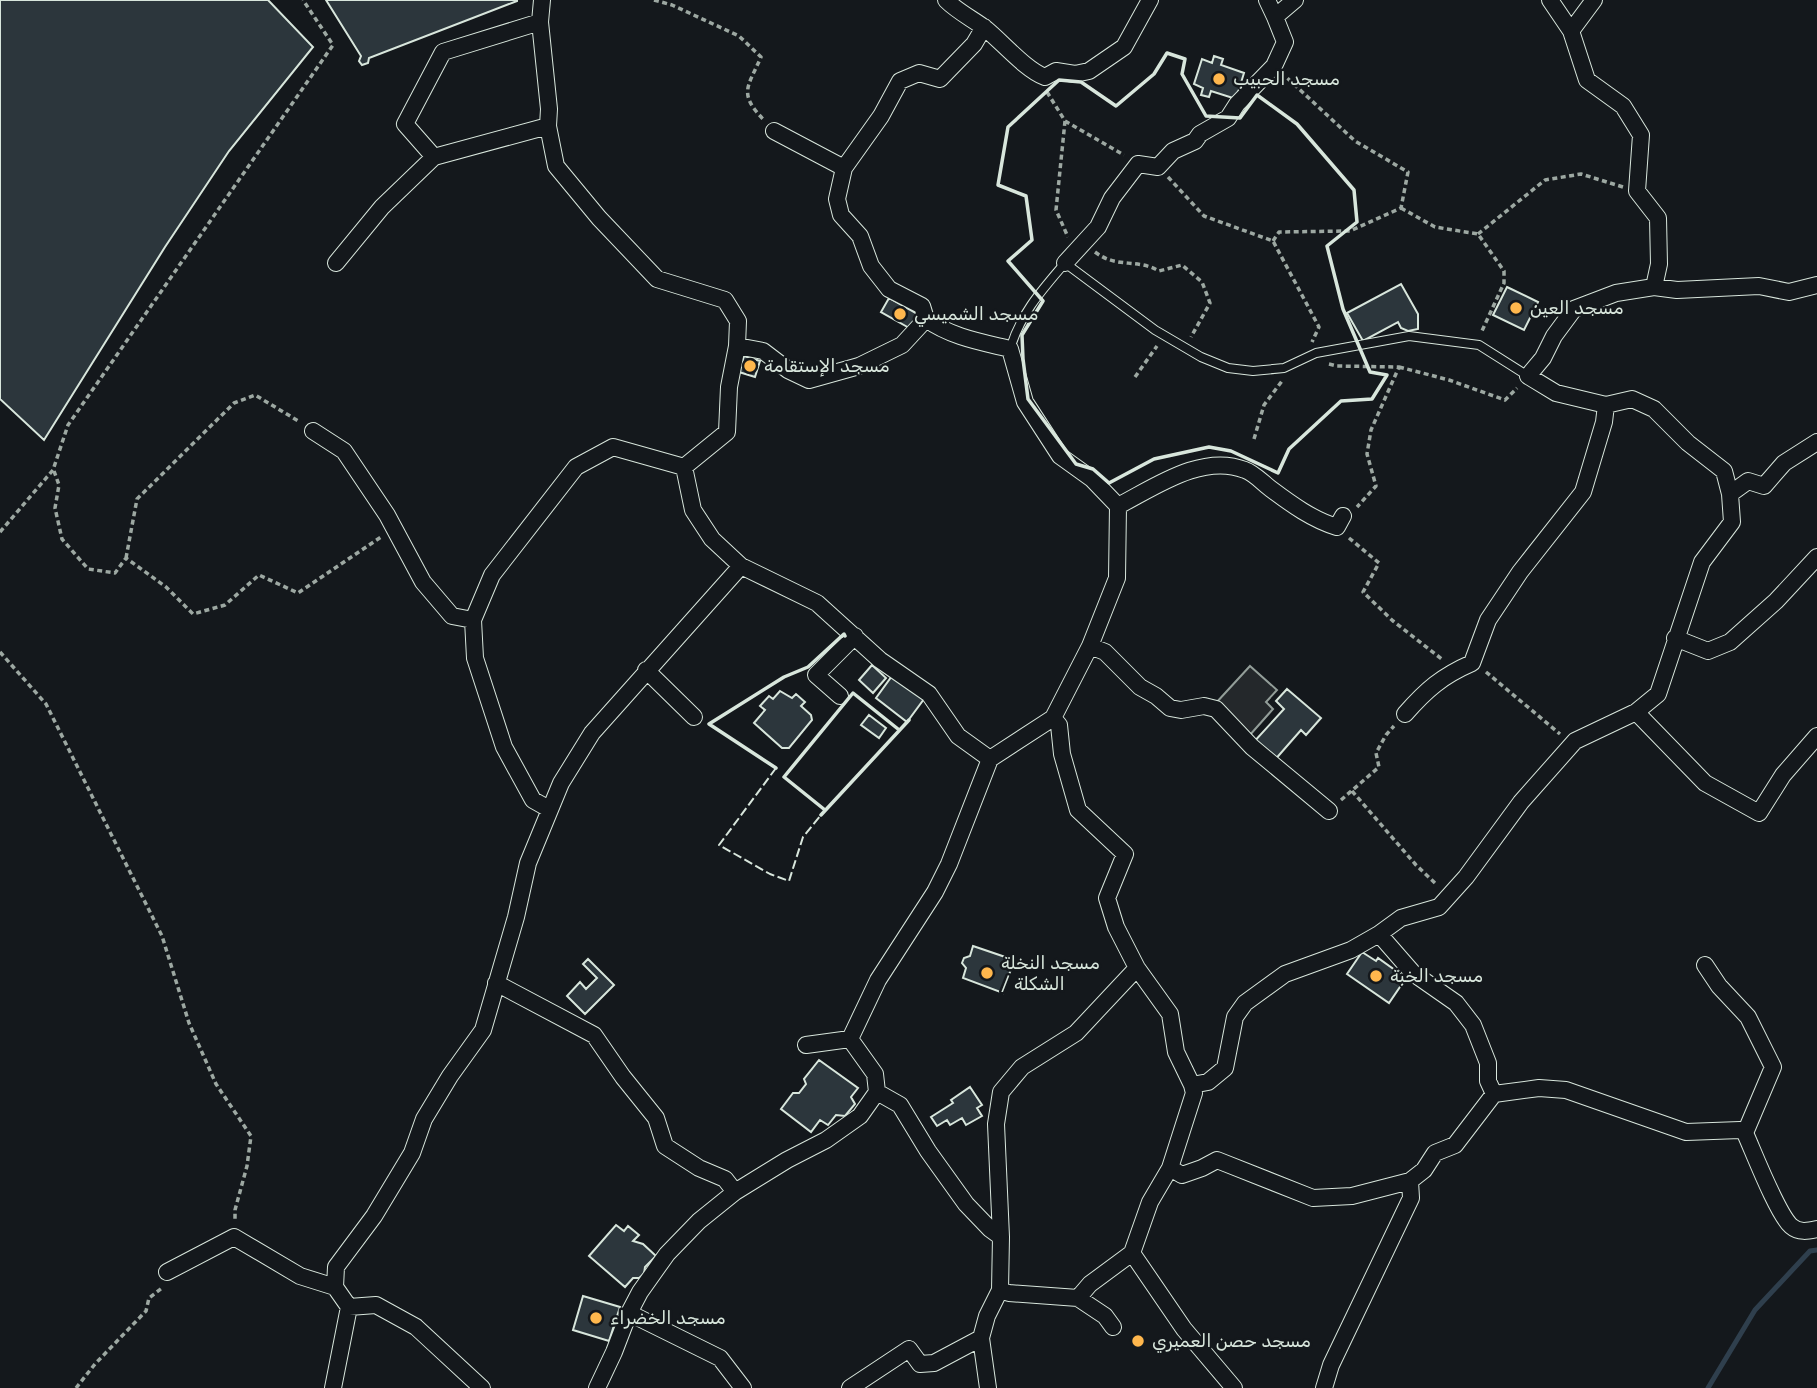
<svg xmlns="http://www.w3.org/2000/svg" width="1817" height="1388" viewBox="0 0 1817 1388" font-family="Rubik,Cairo,sans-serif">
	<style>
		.parking { fill: #24282b; stroke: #939e99; stroke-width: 2 }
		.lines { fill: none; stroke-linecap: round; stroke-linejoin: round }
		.stream { stroke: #2f3f4d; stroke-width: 5 }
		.building { fill: #2c363c; stroke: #d8e6dc; stroke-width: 2 }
		.service-casing { stroke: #d8e6dc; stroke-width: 10 }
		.minor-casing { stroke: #d8e6dc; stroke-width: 18 }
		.path { stroke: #9da8a2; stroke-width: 3.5; stroke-dasharray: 5 3.5; stroke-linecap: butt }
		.service { stroke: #14181c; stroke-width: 8 }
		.minor { stroke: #14181c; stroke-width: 16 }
		.fence { stroke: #d8e6dc; stroke-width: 2; stroke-dasharray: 9 3.5; stroke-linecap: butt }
		.wall { stroke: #d8e6dc; stroke-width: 3.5 }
		.poi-dot { fill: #ffb74d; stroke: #14181c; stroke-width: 2.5 }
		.labels { text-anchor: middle; stroke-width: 5; stroke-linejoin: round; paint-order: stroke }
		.poi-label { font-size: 18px; fill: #d8e6dc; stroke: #14181c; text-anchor: start }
	</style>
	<rect width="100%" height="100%" fill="#14181c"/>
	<path class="parking" d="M1250 666 1277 690 1266 702 1273 709 1249 736 1215 704Z"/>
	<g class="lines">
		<path class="stream" d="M1708 1388 1755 1310 1810 1251 1817 1250"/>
	</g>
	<path class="building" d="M0 0H268L313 47 229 151 165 247 44 440 0 399Z
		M326 0H517V1L369 58 368 63 362 65 359 61 361 56Z
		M1214 56 1223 59 1221 65 1244 73 1236 99 1211 91 1209 97 1201 95 1203 88 1194 84 1202 59 1212 63Z
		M1401 284 1418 314V329L1408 331 1401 328 1398 322 1363 341 1347 313Z
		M1507 287 1538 302 1524 330 1493 315Z
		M889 298 919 315 911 329 881 312Z
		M744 356 760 361 755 377 739 372Z
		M872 665 886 678 873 693 859 680Z
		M892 676 924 699 907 722 876 698Z
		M1287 689 1321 718 1306 735 1301 730 1273 762 1252 744 1284 709 1276 701Z
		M780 691 792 698 796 694 805 702 801 706 811 715 812 720 789 748H782L754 723 765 710 760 706 769 696 773 699Z
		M869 715 886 728 879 738 861 725Z
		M973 946 1014 960 1003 993 963 978 966 968 962 963 964 958 970 956Z
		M1362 952 1376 961 1378 958 1406 978 1389 1003 1347 974Z
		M588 959 614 985 585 1014 567 996 580 982 586 989 597 978 583 964Z
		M819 1060 858 1088 851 1097 855 1104 845 1116 836 1115 828 1125 820 1120 811 1132 781 1109 793 1093H799L806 1084 804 1079Z
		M970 1087 982 1105 977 1108 982 1116 966 1125 962 1118 950 1125 947 1120 937 1126 931 1117 953 1103 951 1100Z
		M616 1225 624 1231 628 1226 639 1235 633 1241 643 1244 656 1256 645 1267 644 1274 639 1278H633L625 1287 589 1256Z
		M583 1296 620 1307 609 1341 573 1330Z"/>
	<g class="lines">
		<defs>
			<path id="service" d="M1010 349C1021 313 1041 291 1065 263L1155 330 1201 357 1228 368 1253 371 1284 368 1316 353 1409 336 1479 345 1528 376"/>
			<path id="minor" d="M946 0C958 12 973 19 986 29 1003 43 1026 70 1045 77L1056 71 1075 74 1089 71 1124 47 1150 0
				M1267 0 1275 17
				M1550 0 1571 31
				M1594 0 1571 31 1587 80 1623 106 1641 135 1637 191 1658 218 1659 264 1654 287
				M774 131 844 168 837 199 841 215 860 236 871 266 889 289 922 306 926 319
				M434 157 548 126
				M844 168 881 116 900 81 919 73 940 79 974 44 984 27
				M336 263 382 207 434 157 405 124 443 52 540 22
				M1065 263 1098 227 1112 198 1138 164 1158 167 1173 151 1195 141 1200 134 1228 118 1237 104 1274 66 1285 42 1275 17 1295 0
				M737 346 763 351 788 370 809 380 859 366 902 345 926 319C951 337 981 342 1010 349L1025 402 1060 456 1092 479 1118 506 1117 578 1090 646 1053 718 990 759
				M313 431 344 451 387 515 423 582 452 616 473 620
				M1730 494 1748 481 1764 486 1784 463 1817 442
				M1118 506C1155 487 1202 453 1245 470 1254 473 1263 483 1271 489 1291 504 1313 520 1337 527L1343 516
				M1675 638 1708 651 1730 642 1776 601 1817 557
				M1090 646 1105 652 1140 687 1156 696 1170 708 1181 710 1204 706 1216 709 1252 747 1329 811
				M646 670 694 717
				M840 696 816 675 855 636
				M1636 712 1705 783 1759 813 1783 775 1817 736
				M1405 714C1426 690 1442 676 1472 663L1488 620 1520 572 1583 492 1604 422 1606 405 1556 393 1528 376 1543 358 1554 336 1574 309 1616 293 1654 287 1677 290 1759 286 1789 292 1817 285
				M1053 718 1059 725 1062 754 1078 810 1125 854 1107 898 1116 927 1137 968 1170 1014 1176 1052 1192 1085 1208 1082 1225 1068 1235 1017 1245 1003 1285 974 1351 950 1379 934 1401 918 1439 907 1466 877 1521 802 1575 741 1636 712 1658 694 1702 562 1732 522 1730 494 1724 471 1688 443 1654 409 1632 399 1606 405
				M549 809 533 800 504 747 475 658 473 620 492 575 576 467 613 447 684 467
				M1379 934 1413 973 1456 1003 1473 1025 1488 1063V1081L1494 1094
				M1705 965 1719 986 1748 1017 1773 1067 1745 1133
				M496 983 594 1035 623 1077 656 1118 665 1146 699 1168 725 1179 735 1192
				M806 1045 850 1039
				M1192 1085 1194 1093 1170 1168 1182 1175 1202 1168 1217 1160 1313 1198 1352 1196 1410 1181
				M877 1092 900 1105 928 1151 966 1204 990 1229 1001 1237
				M1170 1168 1150 1202 1132 1253 1184 1329 1234 1388
				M167 1272 234 1237 300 1276 335 1287
				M1000 1290 1009 1293 1078 1298 1090 1284 1132 1253
				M1078 1298 1105 1316 1113 1327
				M349 1307 376 1305 416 1327 482 1388
				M629 1313 720 1358 743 1388
				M333 1388 349 1307 335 1287 336 1267 374 1216 412 1153 424 1119 450 1076 483 1030 516 917 528 863 561 783 592 733 741 566 712 539 693 510 684 467 727 432 729 387 737 346 738 321 725 300 657 279 599 218 556 166 548 126 549 109 540 22 542 0
				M597 1388 614 1352 629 1313 640 1292 667 1254 699 1221 735 1192 787 1160 826 1140 860 1116 877 1092 875 1074 850 1039 878 980 935 892 949 864 990 759 958 736 929 694 880 660 817 603 741 566
				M850 1388 909 1349 920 1364 934 1363 981 1338
				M988 1388 981 1338 987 1316 1000 1290 1001 1237 996 1124 1001 1092 1022 1067 1076 1033 1137 968
				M1324 1388 1331 1365 1411 1198 1410 1181 1424 1170 1435 1153 1455 1145 1494 1094 1539 1088 1566 1090 1686 1132 1740 1130 1745 1133C1754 1153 1777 1213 1791 1226 1799 1233 1808 1231 1817 1229"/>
		</defs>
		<use href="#service" class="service-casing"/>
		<use href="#minor" class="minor-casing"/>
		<path class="path" d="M654 0 672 5 739 36 761 57C748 87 738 93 763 119
			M1047 92 1065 121 1056 210 1068 237
			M1065 121 1124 155
			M1168 177 1204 216 1273 241 1319 327 1312 342
			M1401 208 1435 227 1478 234 1504 271V283L1481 333
			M1478 234 1545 180 1581 174 1623 187
			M1273 241 1279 232 1350 231 1401 208 1408 172 1355 141 1284 75
			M1095 252C1117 269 1137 258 1159 271L1182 265 1202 282 1210 303 1191 337
			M1329 364 1337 366 1399 367 1371 430 1367 454 1376 486 1357 507
			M1399 367 1449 380 1505 400 1517 388
			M1135 377 1157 346
			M1254 439 1264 405 1282 381
			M54 471 59 485 55 508 62 539 88 569 115 573 126 558 166 587 193 614 225 605 259 575 298 593 381 537
			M0 532 53 470 68 425 333 45 303 0
			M1349 538 1379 563 1363 592 1393 621 1443 660
			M126 558 137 499 234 403 255 395 300 422
			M0 652 46 704 162 936 189 1023 216 1084 251 1136 247 1166 235 1210V1221
			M1486 672 1560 734
			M1352 791 1416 865 1437 885
			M1341 800 1379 767 1376 753 1386 735 1394 726
			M76 1388 95 1364 146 1311 149 1298 162 1288"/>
		<use href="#service" class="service"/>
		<use href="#minor" class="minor"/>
		<path class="fence" d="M776 768 719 845 770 874 789 881 803 837 821 815"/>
		<path class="wall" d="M1167 53 1185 59 1182 74 1206 116 1240 118 1257 95 1297 124 1354 190 1357 222 1327 246 1343 309 1370 372 1387 375 1372 399 1341 401 1289 449 1278 473 1231 451 1209 447 1154 459 1109 483 1093 469 1076 464 1028 399 1023 359 1022 335 1043 301 1008 261 1032 240 1026 196 998 185 1008 127 1059 80 1081 82 1116 106 1154 74Z
			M776 768 709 724 784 677 808 667 844 634 845 636
			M825 810 784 777 853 693 898 729
			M821 815 909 720"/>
	</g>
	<g class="poi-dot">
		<circle cx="1219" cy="79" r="7"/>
		<circle cx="1516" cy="308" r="7"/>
		<circle cx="900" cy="314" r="7"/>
		<circle cx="750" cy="366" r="7"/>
		<circle cx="987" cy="973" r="7"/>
		<circle cx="1376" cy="976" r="7"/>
		<circle cx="596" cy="1318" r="7"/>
		<circle cx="1138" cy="1341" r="7"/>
	</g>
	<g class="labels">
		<g class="poi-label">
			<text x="1233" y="85">مسجد الحبيب</text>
			<text x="1530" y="314">مسجد العين</text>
			<text x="914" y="320">مسجد الشميسي</text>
			<text x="764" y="372">مسجد الإستقامة</text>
			<text x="1001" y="969">مسجد النخلة<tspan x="1001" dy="21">/ الشكلة</tspan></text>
			<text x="1390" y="982">مسجد الخبة</text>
			<text x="610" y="1324">مسجد الخضراء</text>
			<text x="1152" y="1347">مسجد حصن العميري</text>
		</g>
	</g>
</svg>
